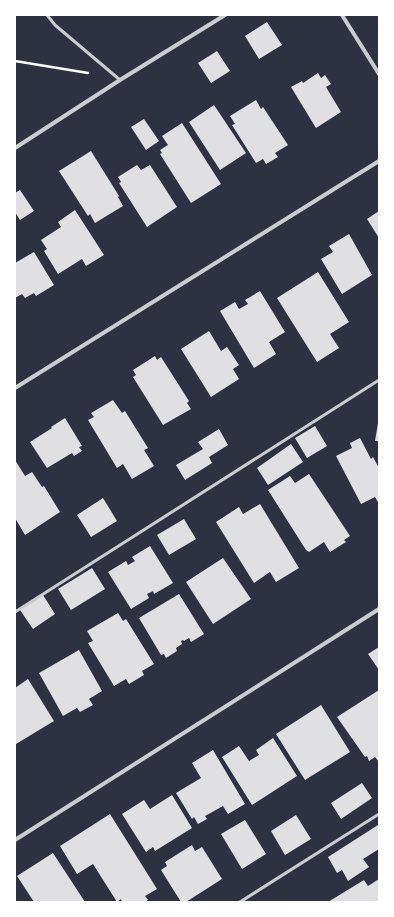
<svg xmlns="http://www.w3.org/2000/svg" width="394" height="917" viewBox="0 0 394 917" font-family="'DejaVu Sans',sans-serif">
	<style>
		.building { fill: #e0e0e3 }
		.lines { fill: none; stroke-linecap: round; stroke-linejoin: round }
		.path { stroke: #fff; stroke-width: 2.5 }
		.service { stroke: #caccd0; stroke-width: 3 }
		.minor { stroke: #caccd0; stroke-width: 4 }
	</style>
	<rect width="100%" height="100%" fill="#2d3142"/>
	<path class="building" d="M267 22 282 45 259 59 245 36Z
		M217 51 230 71 211 83 198 63Z
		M318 73 321 78 325 75 331 84 326 87 341 112 316 128 291 87 302 81 303 83Z
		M256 100 261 109 263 107 288 145 275 153 278 157 266 164 263 159 256 163 232 125 235 124 230 116Z
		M214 105 246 153 220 170 189 122Z
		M144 119 159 141 146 150 131 127Z
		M182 123 221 184 191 203 160 154 162 153 160 150 168 145 162 136Z
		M91 151 119 196 118 197 123 206 95 223 90 214 88 216 59 171Z
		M137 165 141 170 150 165 177 207 147 227 119 183 121 182 118 177Z
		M20 190 34 211 20 220 15 212V193Z
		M75 210 104 255 86 266 82 259 58 274 44 251 47 249 41 240 61 227 58 222Z
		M379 211V238L367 219Z
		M349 234 372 275 342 294 321 259 333 252 329 246Z
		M34 252 54 285 36 296 34 293 25 298 22 294 15 298V263Z
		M318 272 349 322 330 334 339 348 317 362 277 298Z
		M260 291 285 332 269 342 276 354 254 368 220 311 235 302 239 309 248 304 245 300Z
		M209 331 221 351 227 347 239 365 233 369 239 379 211 397 181 349Z
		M155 356 157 360 161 357 189 401 187 403 191 409 163 425 133 377 136 375 133 370Z
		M113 400 122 413 125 411 148 448 144 450 154 466 132 479 123 464 117 468 88 420 94 417 91 413Z
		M65 418 82 446 79 447 82 451 74 456 72 453 47 468 30 442 52 428 51 427Z
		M378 423H379V441H375Z
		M315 426 327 446 307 458 295 438Z
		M219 429 228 445 209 457 212 463 185 480 176 465 203 449 198 442Z
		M360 438 371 459 373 457 379 468V504L375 497 361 504 336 456 352 448 350 443Z
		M291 444 303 462 268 485 257 468Z
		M15 460 25 476 32 472 42 487 44 486 60 512 25 535 15 518Z
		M309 474 350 536 344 540 346 542 330 552 324 542 309 552 306 550 268 490 290 476 295 483Z
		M103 498 117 521 91 537 77 515Z
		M260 504 299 568 276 582 270 572 254 583 216 522 239 507 243 514Z
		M184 519 196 539 169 555 157 535Z
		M150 546 173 583 154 594 153 591 147 594 149 598 131 609 108 572 126 561 128 565 135 561 132 557Z
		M223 558 251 599 213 624 186 582Z
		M92 568 105 589 71 610 58 589Z
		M179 594 204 634 191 642 189 638 184 641 183 640 181 641 182 644 176 648 177 651 166 658 164 654 161 655 139 618Z
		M43 595 55 614 33 629 20 610Z
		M118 613 123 621 126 619 154 664 142 671 144 675 129 684 126 679 114 686 88 643 93 641 87 631Z
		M379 647V670L368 654Z
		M79 650 102 691 89 699 93 705 80 712 77 708 63 716 39 673Z
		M28 679 54 721 16 744 15 688Z
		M379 690V762L375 757 369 761 367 756 365 757 337 717Z
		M321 705 350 752 305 780 276 734Z
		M273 738 297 776 252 805 222 757 239 746 249 761 259 755 256 750Z
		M213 750 245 804 228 814 223 806 205 816 207 819 198 824 194 817 192 819 176 793 201 778 192 763Z
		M362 783 372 798 341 819 331 803Z
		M172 795 192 828 155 851 153 847 146 852 122 814 144 800 150 809Z
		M110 814 157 889 145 896 148 900 145 902H122L121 899 117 902 93 864 77 874 60 846Z
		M296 815 311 839 285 855 271 831Z
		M245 820 266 854 242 869 221 834Z
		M378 825 379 849 363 859 369 867 348 881 342 870 337 873 328 857Z
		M192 845 195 851 202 847 222 879 186 902H181L161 870 167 866 165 862Z
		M53 853 85 902H34L17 876Z
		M379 879V902H328L364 880 368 886Z"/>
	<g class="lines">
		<path class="path" d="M15 61 88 73"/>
		<path class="service" d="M47 15 55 25 120 80
			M15 612 379 380
			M240 902 379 814"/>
		<path class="minor" d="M342 15 379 74
			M15 148 120 80 225 15
			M15 388 379 161
			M15 840 379 609"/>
	</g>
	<rect width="394" height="917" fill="none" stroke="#ffffff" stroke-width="32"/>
</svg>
